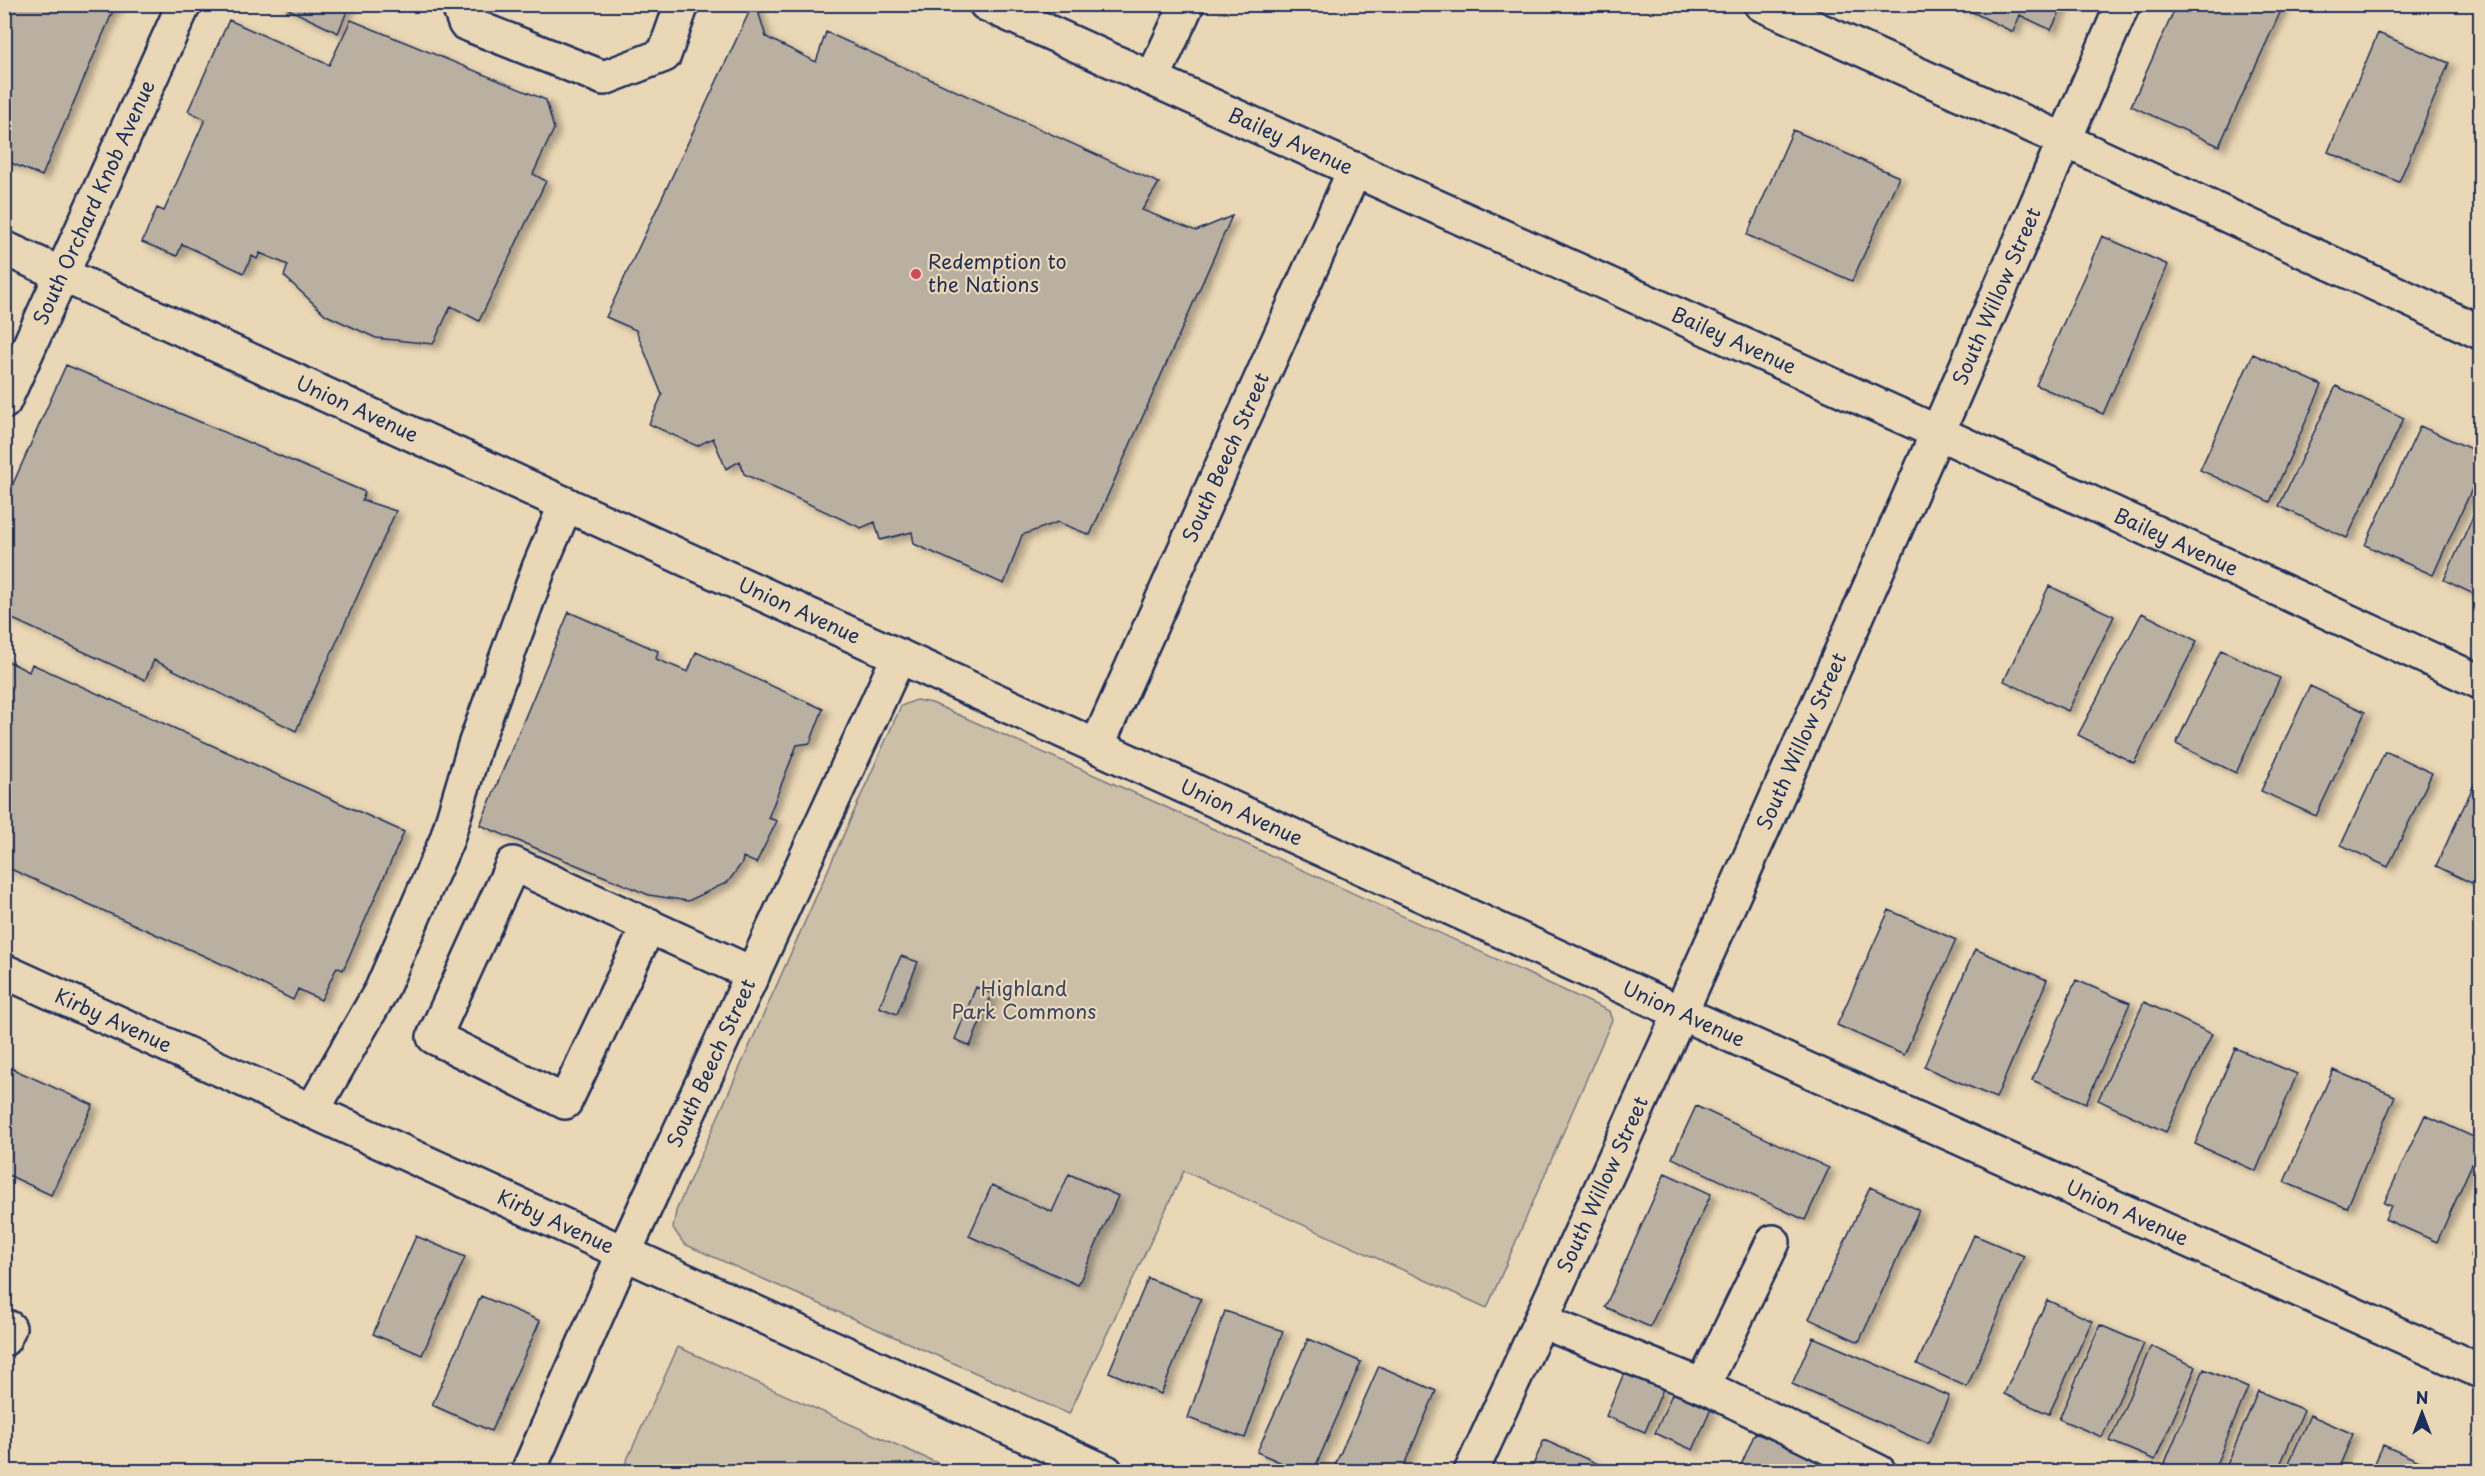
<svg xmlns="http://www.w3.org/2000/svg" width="2485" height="1476" viewBox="0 0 2485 1476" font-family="'Playpen Sans',sans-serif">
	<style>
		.green { fill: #ccbfa8; stroke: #747783; stroke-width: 1.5 }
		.building { fill: #bab0a1; stroke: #1b2f5e; stroke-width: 1.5; filter: url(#shadow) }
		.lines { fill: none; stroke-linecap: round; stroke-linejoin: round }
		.minor-casing { stroke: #1b2f5e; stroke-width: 38 }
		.major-casing { stroke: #1b2f5e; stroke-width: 38 }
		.minor { stroke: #ead7b5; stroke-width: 33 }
		.major { stroke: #ead7b5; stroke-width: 33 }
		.poi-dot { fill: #d1495b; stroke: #ead7b5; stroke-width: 2 }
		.labels { text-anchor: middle; stroke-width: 4.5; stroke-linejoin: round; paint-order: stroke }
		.street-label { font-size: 20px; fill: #1b2f5e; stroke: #ead7b5 }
		.poi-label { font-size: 20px; fill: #1b2f5e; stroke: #ead7b5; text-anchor: start }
		.park-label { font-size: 20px; fill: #364569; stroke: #ead7b5 }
	</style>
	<defs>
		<filter id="shadow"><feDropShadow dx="6" dy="4" stdDeviation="3" flood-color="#0004"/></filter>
	</defs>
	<rect width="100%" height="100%" fill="#ead7b5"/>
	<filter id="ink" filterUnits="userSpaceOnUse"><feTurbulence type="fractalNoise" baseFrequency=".0167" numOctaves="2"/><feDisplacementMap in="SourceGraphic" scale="12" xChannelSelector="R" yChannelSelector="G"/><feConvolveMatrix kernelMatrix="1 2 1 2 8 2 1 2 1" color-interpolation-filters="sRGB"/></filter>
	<g filter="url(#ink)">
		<path class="green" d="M916 700 932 703 1157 803 1609 1011 1612 1020 1487 1308 1184 1171 1069 1414 684 1244 673 1228 676 1211 901 706Z
			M678 1347 955 1471H622Z"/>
		<path class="building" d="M4 4H116L42 176 4 160Z
			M278 4H350L338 33Z
			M753 4H756L766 37 816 62 826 32 1159 183 1142 210 1196 231 1232 216 1090 535 1058 522 1022 535 1004 584 914 544 912 532 880 540 875 522 861 528 744 474 740 461 726 469 713 438 697 446 649 424 662 395 636 330 606 317Z
			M1956 4H2064L2051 30 2020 15 2013 32Z
			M2177 4H2284L2219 146 2131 106Z
			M229 20 329 65 351 20 546 100 554 129 533 174 546 181 479 321 451 306 433 344 376 338 326 315 284 276 288 265 260 253 257 259 252 256 244 273 182 244 177 256 142 242 157 208 164 211 205 119 188 111Z
			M2378 33 2449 63 2399 182 2328 152Z
			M1793 130 1899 177 1852 281 1747 235Z
			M2102 236 2168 265 2103 414 2036 385Z
			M2253 354 2322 385 2270 502 2200 470Z
			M66 365 365 492 362 500 396 511 296 731 154 660 145 680 4 615V504Z
			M2336 386 2404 418 2347 538 2279 506Z
			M2420 426 2480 453V471L2433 575 2365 545Z
			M2480 501V597L2444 580Z
			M2049 586 2114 616 2068 711 2004 681Z
			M569 612 658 651 656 659 688 672 696 652 823 709 810 743 797 745 768 818 777 821 756 863 743 857 742 863 728 882 688 901 649 895 480 825Z
			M2142 613 2197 641 2134 763 2078 735Z
			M2221 650 2280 678 2236 773 2176 744Z
			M4 659 29 672 32 664 404 832 343 970 337 967 321 1000 298 989 293 1000 231 968 4 866Z
			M2310 686 2365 712 2316 816 2261 791Z
			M2385 751 2432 773 2388 867 2341 845Z
			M2480 772V887L2436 866Z
			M1889 910 1956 940 1904 1055 1837 1025Z
			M1975 949 2047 980 1996 1098 1924 1067Z
			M901 956 918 962 897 1014 879 1007Z
			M2076 980 2130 1003 2086 1103 2032 1080Z
			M976 987 992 994 970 1046 955 1039Z
			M2144 1002 2212 1034 2166 1132 2098 1100Z
			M2235 1048 2297 1074 2256 1171 2195 1144Z
			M4 1065 93 1105 51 1195 4 1173Z
			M2333 1070 2395 1096 2347 1208 2284 1182Z
			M1696 1106 1829 1168 1805 1220 1672 1158Z
			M2425 1115 2480 1140V1146L2437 1242 2385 1219 2391 1206 2384 1203Z
			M1665 1173 1711 1194 1650 1327 1605 1307Z
			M1069 1174 1118 1196 1078 1285 969 1236 992 1185 1052 1212Z
			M1870 1187 1919 1210 1859 1342 1809 1319Z
			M2480 1230V1261L2470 1256Z
			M1974 1235 2024 1256 1967 1387 1917 1364Z
			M416 1236 465 1257 422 1355 373 1334Z
			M1148 1278 1201 1299 1161 1394 1109 1372Z
			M481 1296 540 1321 491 1431 432 1405Z
			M2047 1300 2092 1321 2049 1414 2004 1394Z
			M1225 1311 1283 1331 1245 1438 1188 1418Z
			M2100 1325 2144 1344 2102 1437 2059 1419Z
			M1813 1337 1949 1396 1928 1444 1792 1384Z
			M1308 1339 1361 1362 1313 1472H1302L1257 1452Z
			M2151 1346 2196 1367 2155 1460 2110 1441Z
			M1379 1366 1436 1391 1401 1472H1332Z
			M2204 1369 2248 1388 2213 1472H2178L2164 1465Z
			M1624 1373 1663 1389 1645 1432 1606 1416Z
			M2258 1391 2304 1410 2277 1472H2224Z
			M1673 1392 1711 1409 1693 1450 1655 1433Z
			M2310 1415 2353 1434 2337 1472H2285Z
			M1755 1433 1839 1467 1837 1472H1738Z
			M1544 1440 1616 1472H1530Z
			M2383 1445 2430 1466 2428 1472H2371Z"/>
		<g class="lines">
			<defs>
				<g id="minor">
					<path d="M458 4 465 23 604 78 664 55 682 4"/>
					<path d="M1761 4 2064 140 2480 332"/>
					<path d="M1153 78 1187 4"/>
					<path id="s1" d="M4 248 1679 1012 2480 1371"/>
					<path id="s2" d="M4 402 184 4"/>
					<path id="s3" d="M1097 746 1355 169"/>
					<path d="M649 925 565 1102 434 1037 513 864 753 974"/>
					<path id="s4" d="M4 971 1106 1472"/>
					<path d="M312 1111 381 991 447 839 475 745 539 568 566 504"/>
					<path d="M1541 1321 1703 1386 1879 1472"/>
					<path d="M4 1326 9 1328 4 1339"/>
					<path d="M1703 1386 1773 1242"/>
					<path id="s5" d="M528 1472 624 1253 899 656"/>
				</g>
				<g id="major">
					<path id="s6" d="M986 4 1939 433 2480 682"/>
					<path id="s7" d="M1471 1472C1696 986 1912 496 2123 4"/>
				</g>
			</defs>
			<use href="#minor" class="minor-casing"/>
			<use href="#major" class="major-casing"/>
			<use href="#minor" class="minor"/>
			<use href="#major" class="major"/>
		</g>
	</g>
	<circle class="poi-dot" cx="916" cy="274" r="6"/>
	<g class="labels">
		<g class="street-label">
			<text dy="7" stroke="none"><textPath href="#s6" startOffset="334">Bailey Avenue</textPath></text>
			<text dy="7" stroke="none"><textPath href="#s2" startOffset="219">South Orchard Knob Avenue</textPath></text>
			<text dy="7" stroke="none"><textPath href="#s7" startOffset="1288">South Willow Street</textPath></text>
			<text dy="7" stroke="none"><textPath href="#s6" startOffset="820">Bailey Avenue</textPath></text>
			<text dy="7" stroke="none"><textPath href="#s1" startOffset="388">Union Avenue</textPath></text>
			<text dy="7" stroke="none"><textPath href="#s3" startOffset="316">South Beech Street</textPath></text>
			<text dy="7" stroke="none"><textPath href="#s6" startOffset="1306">Bailey Avenue</textPath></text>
			<text dy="7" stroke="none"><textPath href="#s1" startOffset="874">Union Avenue</textPath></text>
			<text dy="7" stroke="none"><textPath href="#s7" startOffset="802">South Willow Street</textPath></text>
			<text dy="7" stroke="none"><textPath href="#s1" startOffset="1360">Union Avenue</textPath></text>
			<text dy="7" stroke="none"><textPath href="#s1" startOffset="1846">Union Avenue</textPath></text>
			<text dy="7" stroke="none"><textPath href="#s4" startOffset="120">Kirby Avenue</textPath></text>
			<text dy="7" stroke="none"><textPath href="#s5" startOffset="448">South Beech Street</textPath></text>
			<text dy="7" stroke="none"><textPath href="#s7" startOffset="316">South Willow Street</textPath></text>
			<text dy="7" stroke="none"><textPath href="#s1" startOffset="2332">Union Avenue</textPath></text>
			<text dy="7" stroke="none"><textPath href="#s4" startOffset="606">Kirby Avenue</textPath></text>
		</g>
		<g class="poi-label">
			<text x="928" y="269">Redemption to<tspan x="928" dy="23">the Nations</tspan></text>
		</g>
		<g class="park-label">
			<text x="1024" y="996">Highland<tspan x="1024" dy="23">Park Commons</tspan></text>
		</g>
	</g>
	<rect width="2485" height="1476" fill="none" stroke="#ead7b5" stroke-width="24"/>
	<rect x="12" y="12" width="2461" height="1452" fill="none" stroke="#1b2f5e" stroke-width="2" filter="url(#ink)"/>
	<g transform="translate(2422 1413)" stroke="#ead7b5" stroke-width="4.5" paint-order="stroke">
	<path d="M0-4.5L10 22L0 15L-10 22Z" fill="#1b2f5e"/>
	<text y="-9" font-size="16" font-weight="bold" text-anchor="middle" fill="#1b2f5e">N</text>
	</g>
</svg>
